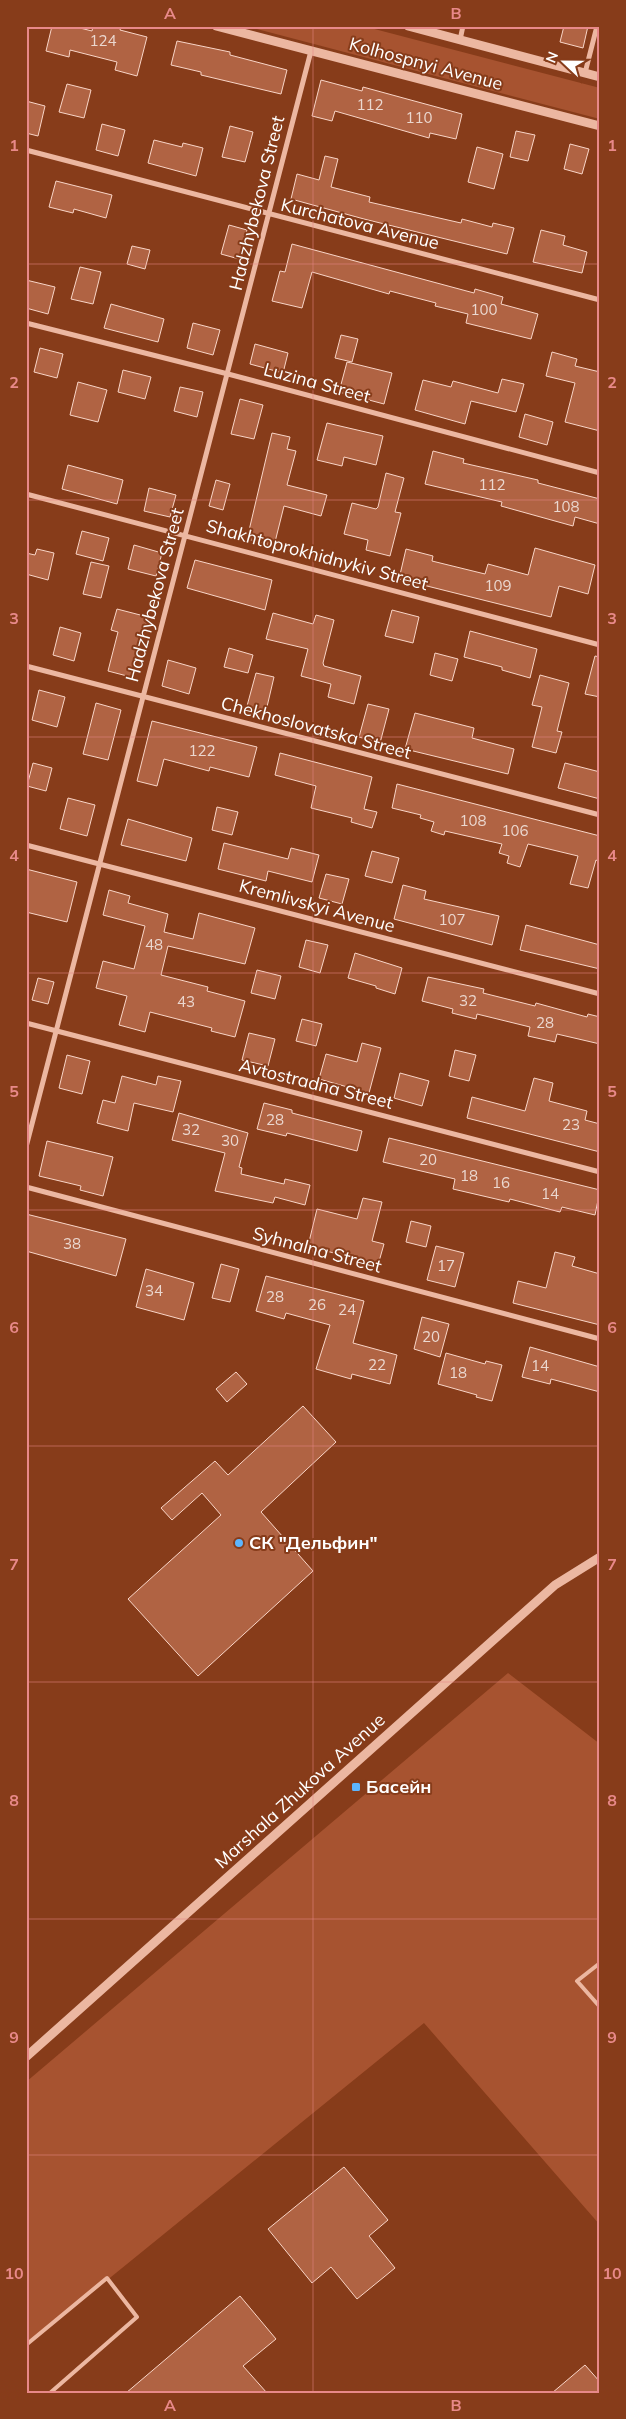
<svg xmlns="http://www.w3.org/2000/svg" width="626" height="2419" viewBox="0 0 626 2419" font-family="Mulish,sans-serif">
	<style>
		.green { fill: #a75330 }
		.building { fill: #b06343; stroke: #f9d5c7 }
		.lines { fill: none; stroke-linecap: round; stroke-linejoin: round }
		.service { stroke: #ecb7a1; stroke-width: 4 }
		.minor { stroke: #ecb7a1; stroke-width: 5 }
		.tertiary { stroke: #ecb7a1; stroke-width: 9 }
		.grid { fill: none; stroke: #e88989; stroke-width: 1; stroke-opacity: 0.55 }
		.poi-dot { fill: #5db5fe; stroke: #873c1a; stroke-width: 2 }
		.labels { text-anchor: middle; stroke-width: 4; stroke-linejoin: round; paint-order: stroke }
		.number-label { font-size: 15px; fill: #ebd8d0 }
		.street-label { font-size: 18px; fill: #fff; stroke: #873c1a }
		.poi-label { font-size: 18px; font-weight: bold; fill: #fff; stroke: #873c1a; text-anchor: start }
		.neatline { fill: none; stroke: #e88989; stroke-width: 2 }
		.grid-label { font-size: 16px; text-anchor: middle; font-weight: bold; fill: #e88989 }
	</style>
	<rect width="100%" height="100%" fill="#873c1a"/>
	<path class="green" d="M245 26H363L600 88V119Z
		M508 1673 600 1744V2225L424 2023 26 2346V2082Z"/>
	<path class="building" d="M52 26H72L92 31 93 26H121L120 30 147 37 137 76 115 70 117 62 70 50 69 57 46 51Z
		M564 26H588L583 48 560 42Z
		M177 41 230 52V55L287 70 281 94 201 75V72L171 65Z
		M321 80 362 91 363 87 462 114 456 139 430 133 429 138 335 111 332 121 312 116Z
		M67 84 91 90 84 118 59 112Z
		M26 101 45 106 38 136 26 133Z
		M102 124 125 130 118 156 96 150Z
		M230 126 253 132 245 162 222 157Z
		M516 131 535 135 528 161 510 157Z
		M154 140 182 147 183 143 203 148 196 176 148 163Z
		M570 144 589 149 582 174 564 169Z
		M477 147 503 154 494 189 468 182Z
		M325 156 338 159 331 187 370 197 369 202 461 223 462 219 492 227 493 223 514 228 507 254 364 219 291 199 297 174 319 180Z
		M56 181 112 195 106 218 74 209 73 213 49 207Z
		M229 225 247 230 239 259 221 254Z
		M541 230 565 236 563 245 587 252 582 273 533 262Z
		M292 244 474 293 475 289 503 297 501 304 538 314 531 339 466 323 468 314 435 306 436 303 390 291 389 294 312 272 302 308 272 301 280 271 285 272Z
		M132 246 150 250 145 269 127 264Z
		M80 267 101 272 93 304 71 299Z
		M26 280 55 287 48 314 26 308Z
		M111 304 164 319 158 342 104 328Z
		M193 323 220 330 213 355 187 348Z
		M341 335 358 339 352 362 335 358Z
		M255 344 288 353 283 373 250 364Z
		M40 348 63 354 57 378 34 372Z
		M552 352 577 359 575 366 600 372V431L565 422 575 383 546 376Z
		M347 362 392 373 384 404 339 392Z
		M123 370 151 377 145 399 118 392Z
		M502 379 524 384 516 412 471 401 465 424 415 410 423 380 451 387 453 381 498 393Z
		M78 382 107 390 98 422 70 415Z
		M180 387 203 392 197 417 174 411Z
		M240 399 263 405 254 439 231 434Z
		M525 414 553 422 547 445 519 437Z
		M327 423 383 436 376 465 344 457 342 466 317 460Z
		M272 433 290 437 287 449 296 451 287 485 327 495 321 516 284 506 274 546 247 539Z
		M433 451 464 459 463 463 538 480V483L600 499V524L575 517 573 526 501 506 502 502 425 484Z
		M68 465 123 480 117 504 62 489Z
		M386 473 404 478 395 512 401 513 390 556 366 550 368 540 344 534 352 503 376 509 378 507Z
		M216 480 230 484 223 510 209 506Z
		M149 488 176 495 170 517 144 511Z
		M82 531 109 538 103 561 76 554Z
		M134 545 162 553 156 576 128 569Z
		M535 548 595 565 588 594 559 586 551 617 399 579 406 549 433 556 432 561 485 574 488 564 528 575Z
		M37 549 54 553 48 580 26 574V553L35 555Z
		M195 560 272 580 265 610 187 588Z
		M91 562 109 566 101 598 83 594Z
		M117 609 148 617 131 677 108 671 118 632 111 630Z
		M392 610 419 617 413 643 385 636Z
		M273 613 313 624 316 615 334 620 323 663 324 666 361 676 354 704 328 697 331 684 301 676 308 649 266 639Z
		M60 627 81 633 74 661 53 655Z
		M470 631 537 649 530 678 502 670V667L464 657Z
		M229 648 253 655 248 673 224 667Z
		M435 653 458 659 452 681 430 675Z
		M595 656 600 657V697L585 694Z
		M168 660 196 668 189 694 162 686Z
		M256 673 274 677 266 711 247 706Z
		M540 675 569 683 557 731 562 732 556 753 532 747 542 707 532 705Z
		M39 690 65 697 57 727 32 720Z
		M96 703 121 710 108 760 83 754Z
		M368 704 389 709 380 743 359 737Z
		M415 713 474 728 472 738 514 749 508 774 405 749Z
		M152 721 257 747 249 777 210 767 209 771 164 759 157 786 137 781Z
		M280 753 372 777 364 809 377 812 372 828 351 822 352 818 311 808 316 786 275 775Z
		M33 763 52 768 46 791 27 786Z
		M565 763 600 772V799L558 788Z
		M397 784 600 836V862L596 860 588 888 570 884 578 856 528 844 520 867 507 863 509 856 499 853 502 844 445 831 444 835 431 831 434 822 420 818 421 815 392 808Z
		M68 798 95 805 87 836 60 829Z
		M217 807 238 812 232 835 212 830Z
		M128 819 192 838 186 861 121 845Z
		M224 843 288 859 291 848 319 855 312 882 268 871 266 881 218 869Z
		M372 851 399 858 392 883 365 876Z
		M26 869 77 882 67 922 26 912Z
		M326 874 349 879 342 904 319 898Z
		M403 885 426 891 424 899 499 916 492 945 394 919Z
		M109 890 130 896 128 903 168 914 164 932 193 939 199 913 255 928 245 964 168 946 161 975 208 987 207 991 245 1001 235 1037 211 1031 212 1028 150 1012 145 1032 119 1025 127 996 96 988 103 961 134 969 145 926 103 915Z
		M526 925 600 945V969L520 950Z
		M306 940 328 945 320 973 299 967Z
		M355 953 402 968 395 994 376 988V986L348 978Z
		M257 970 281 976 275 999 251 993Z
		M428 977 484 989 483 993 535 1006 536 1003 587 1017 588 1014 600 1017V1044L557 1034 555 1042 528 1036 530 1027 477 1014 476 1019 452 1013 453 1009 422 1001Z
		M38 978 54 982 48 1004 32 1000Z
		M302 1019 322 1024 316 1046 296 1041Z
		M249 1033 275 1039 268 1066 242 1060Z
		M362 1043 381 1048 369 1093 319 1079 326 1054 357 1062Z
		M455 1050 476 1055 469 1081 449 1076Z
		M67 1055 90 1061 82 1094 59 1088Z
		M400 1073 429 1081 422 1106 394 1098Z
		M122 1076 156 1085 158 1076 181 1081 173 1112 134 1103 128 1131 97 1123 103 1100 115 1103Z
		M534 1078 553 1083 549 1101 587 1111 585 1120 600 1124V1152L467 1118 472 1097 525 1111Z
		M264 1103 292 1110V1113L362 1131 357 1151 287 1133 286 1136 257 1129Z
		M179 1113 248 1133 239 1167 242 1168 241 1174 284 1184 285 1179 310 1185 305 1205 275 1197 273 1203 215 1191 225 1153 172 1140Z
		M389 1138 600 1190 595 1215 562 1207 560 1212 510 1199 509 1202 453 1189 455 1179 383 1162Z
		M47 1141 113 1157 103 1196 80 1190 81 1186 39 1176Z
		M363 1198 382 1202 372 1241 384 1244 378 1265 308 1246 317 1209 357 1219Z
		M26 1214 126 1239 116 1276 26 1251Z
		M411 1221 431 1226 426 1247 406 1242Z
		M436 1246 464 1253 455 1287 427 1280Z
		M555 1252 575 1257 572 1266 600 1274V1325L513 1303 518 1281 546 1288Z
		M221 1264 239 1269 230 1302 212 1298Z
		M146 1269 194 1283 184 1320 136 1307Z
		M266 1276 364 1301 353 1343 397 1355 390 1384 352 1374 351 1379 316 1369 330 1325 286 1313 284 1319 256 1311Z
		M422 1317 449 1324 440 1357 414 1349Z
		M530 1347 600 1367V1392L551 1379 550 1384 522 1377Z
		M446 1353 485 1364 486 1361 502 1365 492 1401 476 1397 477 1395 438 1384Z
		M236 1372 247 1384 227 1402 216 1389Z
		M303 1406 336 1442 261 1512 313 1571 198 1676 128 1599 221 1515 202 1493 172 1520 161 1508 215 1461 228 1475Z
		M344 2167 388 2220 369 2236 395 2268 357 2299 331 2267 312 2283 268 2229Z
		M240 2296 276 2339 243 2366 267 2393H126Z
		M585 2365 600 2382V2393H552Z"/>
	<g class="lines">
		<path class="service" d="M600 1963 577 1981 600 2007
			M26 2345 107 2278 137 2317 50 2393"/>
		<path class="minor" d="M460 40 463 26
			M585 73 597 26
			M26 150 600 300
			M26 323 228 374 600 473
			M26 494 600 645
			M26 666 600 815
			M26 845 600 994
			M26 1023 600 1172
			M26 1147 311 51
			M26 1187 600 1339"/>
		<path class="tertiary" d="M216 26 600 126
			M408 26 600 77
			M26 2057 555 1585 600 1557"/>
	</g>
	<path class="grid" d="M313 26V2393M26 264H600M26 500H600M26 737H600M26 973H600M26 1210H600M26 1446H600M26 1682H600M26 1919H600M26 2155H600"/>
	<g class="poi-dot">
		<circle cx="239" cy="1543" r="5"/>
		<rect x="351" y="1782" width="10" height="10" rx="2.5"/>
	</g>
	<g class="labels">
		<g class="number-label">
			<text x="103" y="46">124</text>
			<text x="370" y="110">112</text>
			<text x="419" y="123">110</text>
			<text x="484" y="315">100</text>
			<text x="492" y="490">112</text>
			<text x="566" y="512">108</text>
			<text x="498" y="591">109</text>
			<text x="202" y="756">122</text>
			<text x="473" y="826">108</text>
			<text x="515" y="836">106</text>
			<text x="452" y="925">107</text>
			<text x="154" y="950">48</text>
			<text x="468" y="1006">32</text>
			<text x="186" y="1007">43</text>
			<text x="545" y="1028">28</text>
			<text x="275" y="1125">28</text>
			<text x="571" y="1130">23</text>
			<text x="191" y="1135">32</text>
			<text x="230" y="1146">30</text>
			<text x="428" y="1165">20</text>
			<text x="469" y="1181">18</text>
			<text x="501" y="1188">16</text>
			<text x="550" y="1199">14</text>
			<text x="72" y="1249">38</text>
			<text x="446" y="1271">17</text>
			<text x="154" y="1296">34</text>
			<text x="275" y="1302">28</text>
			<text x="317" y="1310">26</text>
			<text x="347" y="1315">24</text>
			<text x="431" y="1342">20</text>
			<text x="377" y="1370">22</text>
			<text x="540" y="1371">14</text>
			<text x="458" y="1378">18</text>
		</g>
		<g class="street-label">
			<text transform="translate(426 64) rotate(15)" y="6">Kolhospnyi Avenue</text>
			<text transform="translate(257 203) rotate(-76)" y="6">Hadzhybekova Street</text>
			<text transform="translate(360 224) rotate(14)" y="6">Kurchatova Avenue</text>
			<text transform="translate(317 383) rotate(15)" y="6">Luzina Street</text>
			<text transform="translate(317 555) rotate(15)" y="6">Shakhtoprokhidnykiv Street</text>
			<text transform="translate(155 595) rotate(-75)" y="6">Hadzhybekova Street</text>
			<text transform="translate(316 728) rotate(15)" y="6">Chekhoslovatska Street</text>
			<text transform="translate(317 906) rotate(15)" y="6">Kremlivskyi Avenue</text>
			<text transform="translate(316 1084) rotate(14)" y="6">Avtostradna Street</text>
			<text transform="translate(317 1250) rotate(15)" y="6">Syhnalna Street</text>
			<text transform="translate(300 1791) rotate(-42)" y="6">Marshala Zhukova Avenue</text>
		</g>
		<g class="poi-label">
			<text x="249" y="1549">СК "Дельфин"</text>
			<text x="366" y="1793">Басейн</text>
		</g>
	</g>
	<rect width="626" height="2419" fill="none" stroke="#873c1a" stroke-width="55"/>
	<g transform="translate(564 62) rotate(292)" stroke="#873c1a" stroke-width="4" paint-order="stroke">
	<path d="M0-4L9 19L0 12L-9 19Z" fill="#ffffff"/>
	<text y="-8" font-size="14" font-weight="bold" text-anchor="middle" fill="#ffffff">N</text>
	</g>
	<rect x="28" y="28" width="570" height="2364" class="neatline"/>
	<g class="grid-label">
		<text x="170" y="19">A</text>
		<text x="456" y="19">B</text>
		<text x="14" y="151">1</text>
		<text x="612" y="151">1</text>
		<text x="14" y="388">2</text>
		<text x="612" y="388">2</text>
		<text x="14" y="624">3</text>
		<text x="612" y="624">3</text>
		<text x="14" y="861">4</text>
		<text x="612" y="861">4</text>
		<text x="14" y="1097">5</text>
		<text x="612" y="1097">5</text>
		<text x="14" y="1333">6</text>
		<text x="612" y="1333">6</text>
		<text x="14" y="1570">7</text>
		<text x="612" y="1570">7</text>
		<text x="14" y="1806">8</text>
		<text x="612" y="1806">8</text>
		<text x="14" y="2043">9</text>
		<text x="612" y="2043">9</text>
		<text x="14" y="2279">10</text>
		<text x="612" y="2279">10</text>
		<text x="170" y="2411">A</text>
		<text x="456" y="2411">B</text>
	</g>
</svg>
